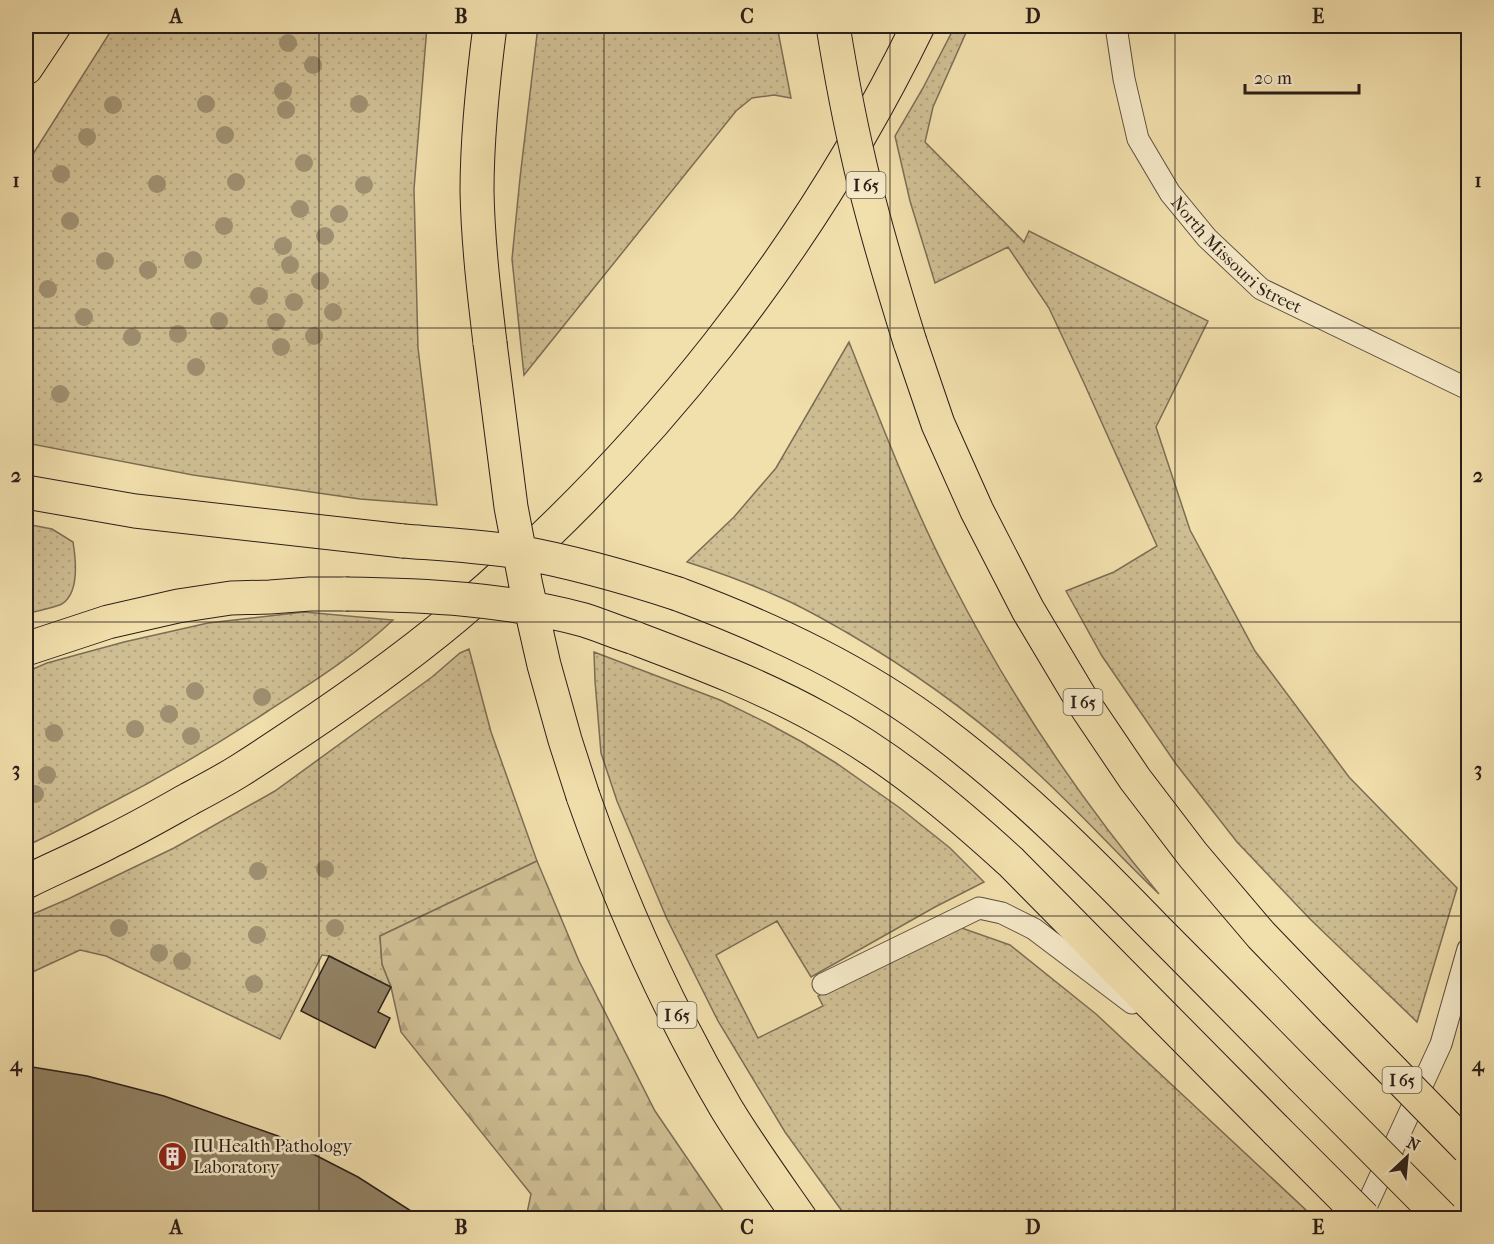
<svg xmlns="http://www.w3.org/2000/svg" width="1494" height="1244" viewBox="0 0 1494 1244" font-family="'IM FELL French Canon',serif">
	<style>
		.grass { fill: url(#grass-dots); stroke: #7c6e56; stroke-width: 1.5 }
		.forest { fill: url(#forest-firs); stroke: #7c6e56; stroke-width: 1.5 }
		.building { fill: #918265; stroke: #2a1e19; stroke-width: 1.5 }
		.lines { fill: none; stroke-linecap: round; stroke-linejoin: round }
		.lane-casing { stroke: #5c4e3e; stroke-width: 23 }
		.highway-casing { stroke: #2a1e19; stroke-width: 35 }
		.lane { stroke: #f6eac9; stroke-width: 21 }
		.highway { stroke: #f1dfac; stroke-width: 33 }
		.highway-bridge-casing { stroke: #2a1e19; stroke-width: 35; stroke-linecap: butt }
		.highway-bridge { stroke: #f1dfac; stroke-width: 33 }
		.tree { fill: #9f8f70 }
		.grid { fill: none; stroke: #2a1e19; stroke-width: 1.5; stroke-opacity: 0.55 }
		.labels { text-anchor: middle; stroke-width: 5; stroke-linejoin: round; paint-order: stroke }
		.shield { fill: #f6eac9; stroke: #675b4e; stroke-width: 1.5 }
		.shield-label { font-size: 16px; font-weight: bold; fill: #2a1e19 }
		.street-label { font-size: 18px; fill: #2a1e19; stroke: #f6eac9 }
		.poi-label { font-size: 18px; fill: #2a1e19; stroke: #f6eac9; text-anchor: start }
		.neatline { fill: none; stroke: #2a1e19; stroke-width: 2 }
		.grid-label { font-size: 20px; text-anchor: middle; font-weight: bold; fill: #2a1e19 }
	</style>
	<defs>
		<pattern id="grass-dots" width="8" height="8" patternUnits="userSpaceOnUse" patternTransform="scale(1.5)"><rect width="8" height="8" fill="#cfbe93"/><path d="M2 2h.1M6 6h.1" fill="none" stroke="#b2a37e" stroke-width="1.8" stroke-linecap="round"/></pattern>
		<pattern id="forest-firs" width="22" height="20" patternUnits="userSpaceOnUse" patternTransform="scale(1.5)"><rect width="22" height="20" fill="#cfbe93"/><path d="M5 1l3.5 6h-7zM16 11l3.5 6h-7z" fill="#b2a37e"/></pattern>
	</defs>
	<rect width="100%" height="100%" fill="#f1dfac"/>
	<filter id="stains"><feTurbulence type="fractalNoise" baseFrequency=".00333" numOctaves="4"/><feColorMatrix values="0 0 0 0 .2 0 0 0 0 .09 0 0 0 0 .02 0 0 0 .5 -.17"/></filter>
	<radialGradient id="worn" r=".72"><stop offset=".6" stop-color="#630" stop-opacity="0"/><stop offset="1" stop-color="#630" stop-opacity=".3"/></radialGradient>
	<path class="grass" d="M114 26H427L414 189 418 348 437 505 360 499 193 475 26 443V165Z
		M538 26H777L791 98 774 95 752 98 736 111 524 375 512 259 520 178Z
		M955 26H969L933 107 925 142 1024 242 1029 231 1208 321 1156 427 1190 530 1255 651 1349 777 1457 888 1417 1022 1310 919 1237 842 1176 764 1102 656 1066 591 1114 572 1157 546 1084 383 1049 308 1008 247 935 283 910 201 895 136 923 88Z
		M849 342C881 422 911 503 951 580 1008 692 1079 798 1159 894 1116 853 1077 809 1033 769 976 716 913 671 846 632 823 619 801 606 777 596 748 583 718 572 687 562L734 517 776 468Z
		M26 524 52 529 73 542C76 560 80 592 62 604 56 607 33 612 26 614Z
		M304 612 393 620C356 655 311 683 268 711 215 746 160 778 103 807 77 821 52 834 26 846V672L47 663 124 642 208 623Z
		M469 649 491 732 537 861 380 936 382 964 391 987 329 956 322 955 280 1039 106 956 80 950 26 975V917L68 899 174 848 275 791 432 677 460 653Z
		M594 652 720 700 767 723 802 742 836 763 900 808 950 848 984 882 935 907 811 977 777 921 716 955 758 1038 823 1006 818 996 959 927 1010 945 1096 1014 1306 1210 1311 1218H847L785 1132 718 1021 667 919 617 801 601 753 595 681Z"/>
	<path class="forest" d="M537 861 579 961 655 1111 728 1218H526L531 1194 401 1032 391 987 382 964 380 936Z"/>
	<path class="building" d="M329 956 391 987 378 1012 390 1018 375 1048 301 1011Z
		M26 1066 87 1076 164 1096 278 1136 358 1177 422 1218H26Z"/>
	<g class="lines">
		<defs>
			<g id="lane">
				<path id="s1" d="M1116 26 1124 79 1138 139 1170 193 1207 238 1261 289 1468 389"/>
				<path d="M823 984 979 908 1002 913 1034 929 1132 1003"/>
				<path d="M1361 1218 1441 1044 1468 949"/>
			</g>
			<path id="highway" d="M490 26C483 80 477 136 477 191 478 242 484 293 490 343
				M26 68 54 26
				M910 342 938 424 977 511 1028 610 1083 702 1135 779 1193 855 1261 935 1335 1012
				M26 492 135 511 403 541
				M678 594C772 629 864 672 943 733 1021 792 1089 860 1157 930 1205 978 1253 1027 1301 1076
				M632 637C698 662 760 685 821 719 891 757 953 809 1011 862L1277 1131
				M26 649 108 622 178 606 231 598 270 597 310 594H346
				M583 796C621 904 668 1009 726 1108 749 1146 775 1182 800 1218
				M26 882C54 868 83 856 111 841 138 828 164 813 189 799 206 790 223 781 239 771 314 723 388 673 456 616 648 454 808 252 918 26"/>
		</defs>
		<use href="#lane" class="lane-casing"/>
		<use href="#highway" class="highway-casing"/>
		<use href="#lane" class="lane"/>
		<use href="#highway" class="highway"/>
		<defs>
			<path id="highway-bridge" d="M833 26C840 69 848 113 858 156 872 219 891 281 910 342
				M490 343 511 507 526 586 544 665 565 740 583 796
				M403 541C442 544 480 546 518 552 573 562 626 577 678 594
				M346 594C426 595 507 599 584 620 600 625 616 632 632 637
				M1335 1012 1468 1148
				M1301 1076 1442 1218
				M1277 1131 1364 1218"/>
		</defs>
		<use href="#highway-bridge" class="highway-bridge-casing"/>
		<use href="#highway-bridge" class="highway-bridge"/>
	</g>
	<g class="tree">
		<circle cx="288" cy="43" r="9"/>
		<circle cx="313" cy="65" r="9"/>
		<circle cx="283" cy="91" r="9"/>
		<circle cx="206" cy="104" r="9"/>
		<circle cx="359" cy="104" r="9"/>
		<circle cx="113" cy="105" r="9"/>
		<circle cx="286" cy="110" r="9"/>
		<circle cx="225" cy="135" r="9"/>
		<circle cx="87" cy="137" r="9"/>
		<circle cx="304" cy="163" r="9"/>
		<circle cx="61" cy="174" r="9"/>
		<circle cx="236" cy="182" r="9"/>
		<circle cx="157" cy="184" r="9"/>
		<circle cx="364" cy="185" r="9"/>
		<circle cx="300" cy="209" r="9"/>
		<circle cx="339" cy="214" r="9"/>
		<circle cx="70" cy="221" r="9"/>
		<circle cx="224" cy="226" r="9"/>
		<circle cx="325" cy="236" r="9"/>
		<circle cx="283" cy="246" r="9"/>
		<circle cx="193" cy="260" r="9"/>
		<circle cx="105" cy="261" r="9"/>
		<circle cx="290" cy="265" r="9"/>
		<circle cx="148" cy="270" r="9"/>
		<circle cx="320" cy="281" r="9"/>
		<circle cx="48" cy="289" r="9"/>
		<circle cx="259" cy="296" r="9"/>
		<circle cx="294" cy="302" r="9"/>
		<circle cx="333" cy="312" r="9"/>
		<circle cx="84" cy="317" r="9"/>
		<circle cx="219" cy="321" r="9"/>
		<circle cx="276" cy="322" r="9"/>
		<circle cx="178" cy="334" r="9"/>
		<circle cx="314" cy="336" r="9"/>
		<circle cx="132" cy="337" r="9"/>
		<circle cx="281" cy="347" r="9"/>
		<circle cx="196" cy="367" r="9"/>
		<circle cx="60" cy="394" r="9"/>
		<circle cx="195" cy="691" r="9"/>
		<circle cx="262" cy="697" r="9"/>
		<circle cx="169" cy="714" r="9"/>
		<circle cx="135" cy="729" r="9"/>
		<circle cx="54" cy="733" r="9"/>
		<circle cx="191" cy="736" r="9"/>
		<circle cx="47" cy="775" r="9"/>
		<circle cx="35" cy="794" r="9"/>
		<circle cx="325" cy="869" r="9"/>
		<circle cx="258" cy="871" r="9"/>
		<circle cx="119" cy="928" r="9"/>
		<circle cx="335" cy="928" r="9"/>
		<circle cx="257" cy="935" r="9"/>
		<circle cx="159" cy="953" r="9"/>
		<circle cx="182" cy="961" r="9"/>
		<circle cx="254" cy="984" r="9"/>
	</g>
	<path class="grid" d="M319 26V1218M604 26V1218M890 26V1218M1175 26V1218M26 328H1468M26 622H1468M26 916H1468"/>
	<defs>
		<symbol id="building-disc" viewBox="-11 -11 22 22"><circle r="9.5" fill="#8f2418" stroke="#f6eac9"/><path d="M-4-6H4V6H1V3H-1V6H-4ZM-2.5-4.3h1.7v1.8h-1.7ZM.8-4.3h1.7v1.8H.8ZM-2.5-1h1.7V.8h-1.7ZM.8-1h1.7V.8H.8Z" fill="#fff"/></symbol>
	</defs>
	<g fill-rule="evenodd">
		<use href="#building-disc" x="156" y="1140" width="33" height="33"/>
	</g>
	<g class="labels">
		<g class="shield">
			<rect x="846.5" y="172" width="39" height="26" rx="4.5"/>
			<rect x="1063.5" y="689" width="39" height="26" rx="4.5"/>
			<rect x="657.5" y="1002" width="39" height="26" rx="4.5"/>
			<rect x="1382.5" y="1067" width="39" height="26" rx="4.5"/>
		</g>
		<g class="shield-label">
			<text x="866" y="191">I 65</text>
			<text x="1083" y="708">I 65</text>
			<text x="677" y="1021">I 65</text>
			<text x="1402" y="1086">I 65</text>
		</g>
		<g class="street-label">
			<text dy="6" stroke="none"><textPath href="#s1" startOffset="270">North Missouri Street</textPath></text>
		</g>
		<g class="poi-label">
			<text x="193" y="1152">IU Health Pathology<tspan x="193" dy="21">Laboratory</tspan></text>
		</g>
	</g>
	<rect width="1494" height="1244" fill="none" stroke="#f1dfac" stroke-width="66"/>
	<g transform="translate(1407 1157) rotate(26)" stroke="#f6eac9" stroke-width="4.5" paint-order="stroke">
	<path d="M0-4.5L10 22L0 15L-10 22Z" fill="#2a1e19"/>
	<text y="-9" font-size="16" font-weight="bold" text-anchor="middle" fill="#2a1e19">N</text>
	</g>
	<path d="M1245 84v9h114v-9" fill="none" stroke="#2a1e19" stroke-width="3"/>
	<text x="1254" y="84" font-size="18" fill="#2a1e19" stroke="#f6eac9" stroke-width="4.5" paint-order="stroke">20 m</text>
	<rect x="33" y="33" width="1428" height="1178" class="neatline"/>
	<g class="grid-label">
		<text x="176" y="23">A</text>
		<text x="461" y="23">B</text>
		<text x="747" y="23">C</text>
		<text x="1033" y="23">D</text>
		<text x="1318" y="23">E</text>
		<text x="16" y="187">1</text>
		<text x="1478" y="187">1</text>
		<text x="16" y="482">2</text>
		<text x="1478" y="482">2</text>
		<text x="16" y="776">3</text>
		<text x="1478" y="776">3</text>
		<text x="16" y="1071">4</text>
		<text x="1478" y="1071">4</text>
		<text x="176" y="1234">A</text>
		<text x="461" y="1234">B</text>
		<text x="747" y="1234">C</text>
		<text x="1033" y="1234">D</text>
		<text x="1318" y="1234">E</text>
	</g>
	<rect width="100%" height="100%" filter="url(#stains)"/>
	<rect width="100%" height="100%" fill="url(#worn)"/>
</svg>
